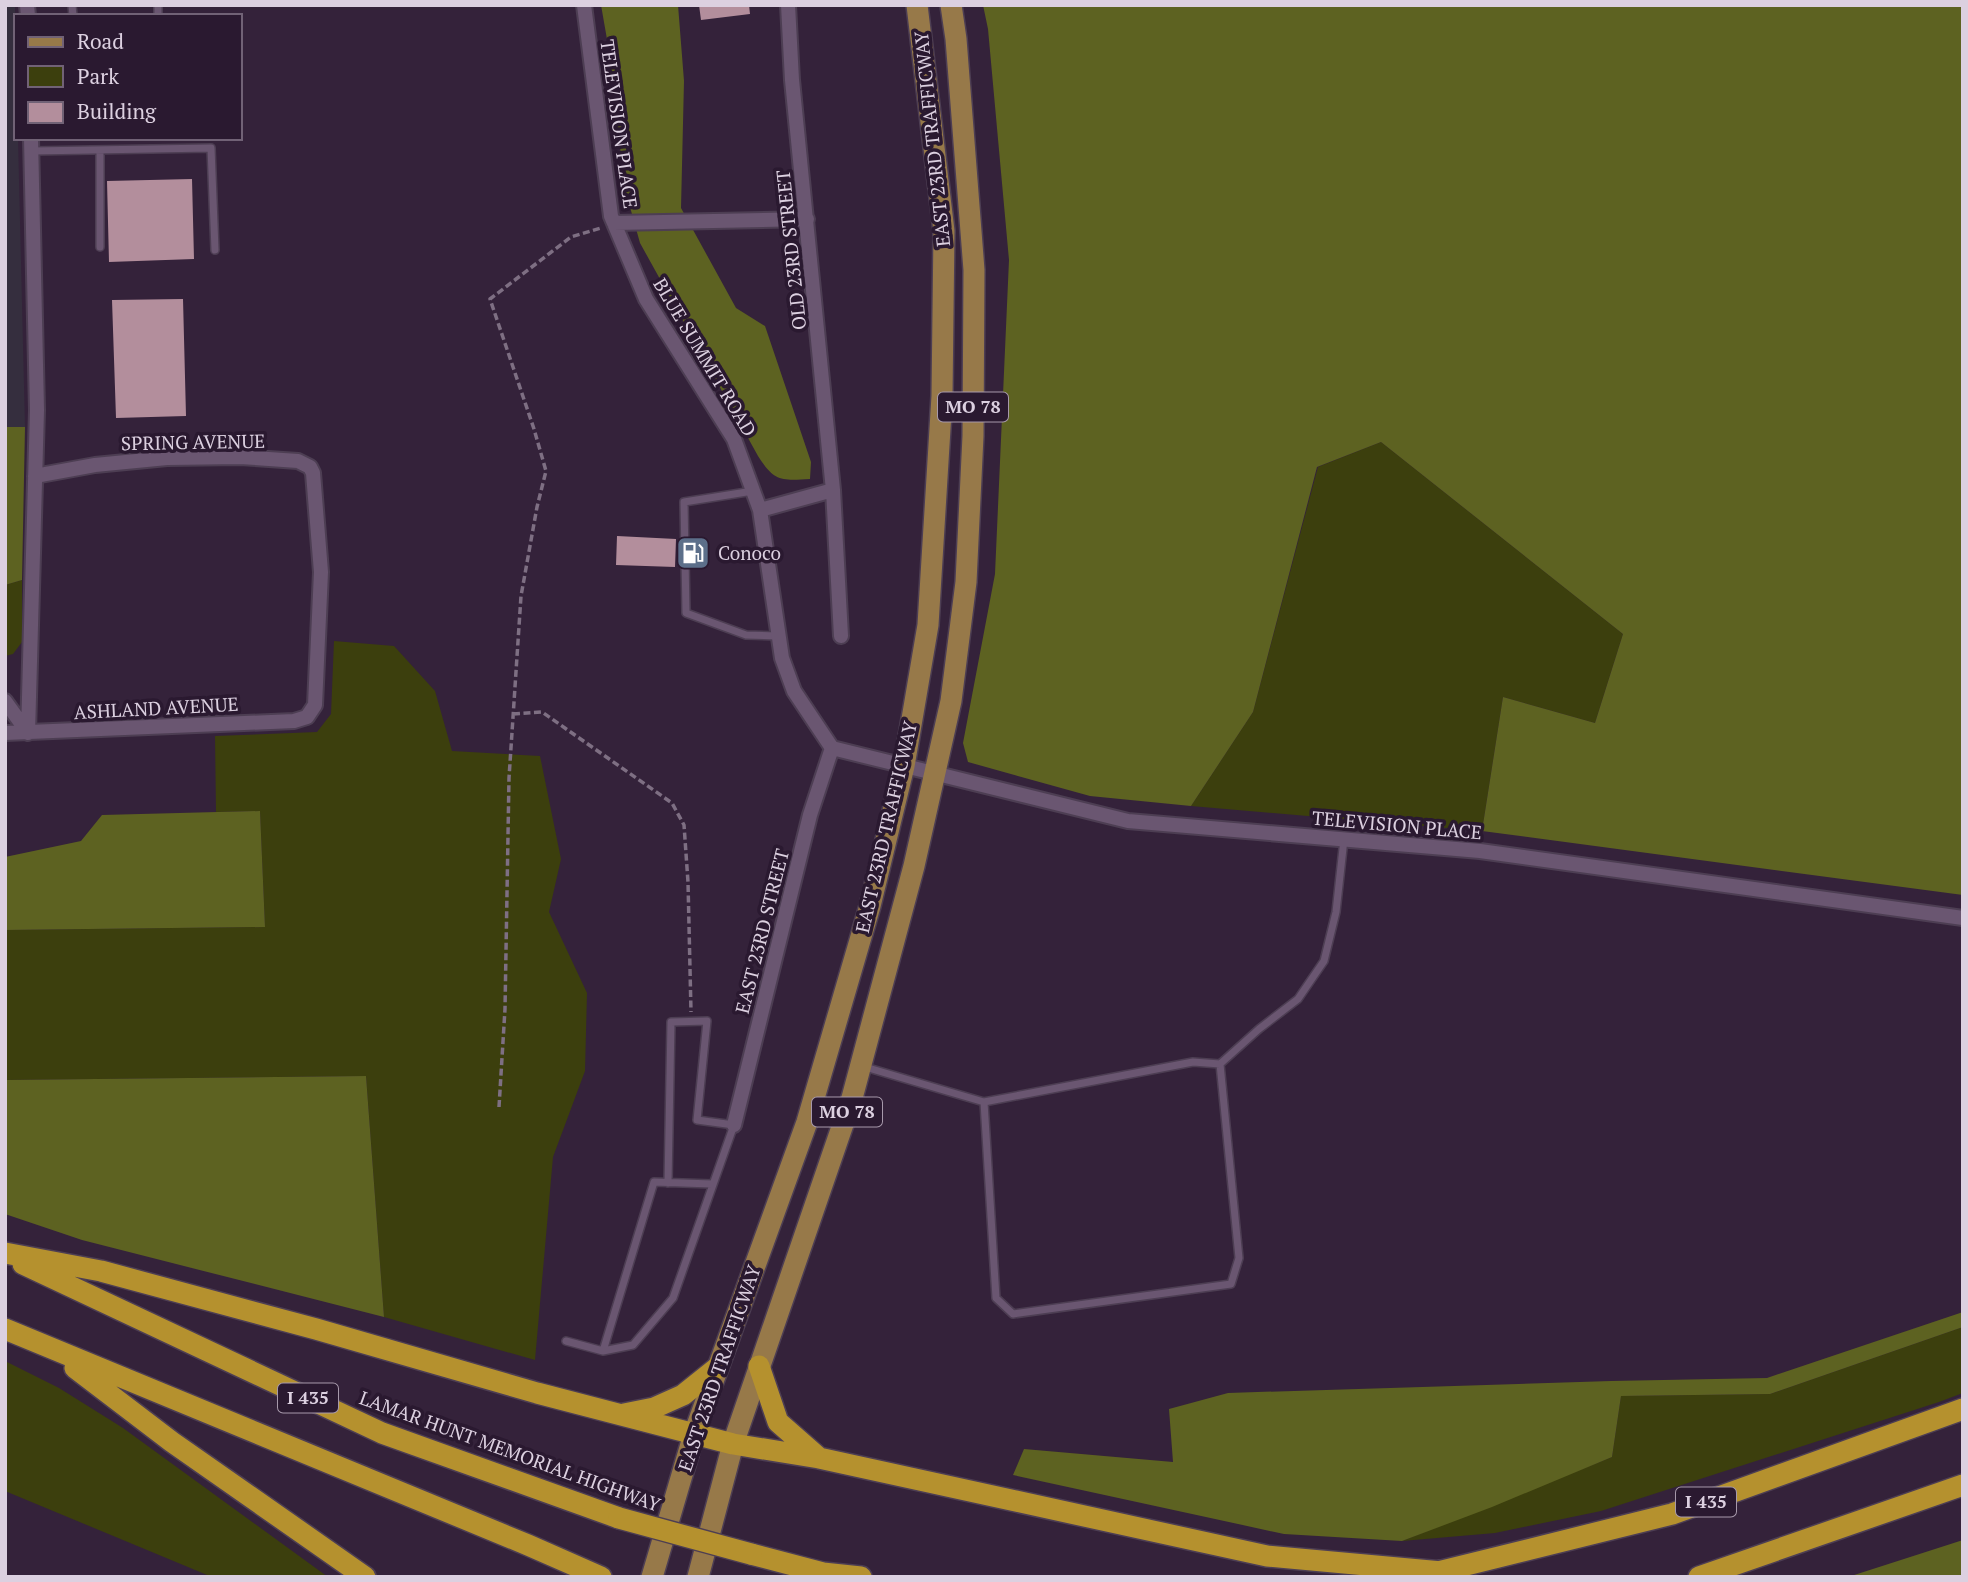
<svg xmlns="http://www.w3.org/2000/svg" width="1968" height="1582" viewBox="0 0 1968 1582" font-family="'PT Serif',serif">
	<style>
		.commercial { fill: #352e3e }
		.green { fill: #3c3f0d }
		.forest { fill: #5d6221 }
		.building { fill: #b38e9c }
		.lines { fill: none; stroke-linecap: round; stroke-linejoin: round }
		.lane-casing { stroke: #4d3e53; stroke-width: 10 }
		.street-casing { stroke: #4d3e53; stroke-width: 18 }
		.primary-casing { stroke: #4d3e53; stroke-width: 24 }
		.highway-casing { stroke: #4d3e53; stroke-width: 24 }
		.path { stroke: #7e6f83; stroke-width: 3.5; stroke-dasharray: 7 3.5; stroke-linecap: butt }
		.lane { stroke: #6a5671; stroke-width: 7 }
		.street { stroke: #6a5671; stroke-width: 14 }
		.primary { stroke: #977949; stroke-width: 21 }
		.highway { stroke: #b5912e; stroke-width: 21 }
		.highway-bridge-casing { stroke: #4d3e53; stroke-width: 24; stroke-linecap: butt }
		.highway-bridge { stroke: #b5912e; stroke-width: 21 }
		.labels { text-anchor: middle; stroke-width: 7; stroke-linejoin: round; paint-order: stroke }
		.shield { fill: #2a1930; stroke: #a799ab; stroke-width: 2 }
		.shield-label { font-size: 18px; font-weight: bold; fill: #dcd0e0 }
		.street-label { font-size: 19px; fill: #dcd0e0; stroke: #2a1930 }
		.poi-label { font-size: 19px; fill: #dcd0e0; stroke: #2a1930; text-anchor: start }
	</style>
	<rect width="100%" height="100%" fill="#34223a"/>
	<path class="commercial" d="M5 5H15L16 138H18L25 427H5Z"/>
	<path class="green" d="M1381 442 1623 634 1595 723 1503 697 1482 831 1191 806 1253 712 1318 467Z
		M22 580V642L13 654 5 656V585Z
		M334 641 394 646 435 691 452 751 540 756 561 859 549 912 587 993 585 1071 553 1157 535 1360 384 1317 366 1076 5 1080V930L265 927 260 811 216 812 215 736 317 732 331 714Z
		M1963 1327V1393L1939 1402 1601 1511 1495 1533 1402 1541 1612 1457 1621 1396 1770 1394Z
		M5 1361 59 1388 123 1428 328 1577H212L5 1491Z"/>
	<path class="forest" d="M601 5H678L684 81 681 208 736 308 765 326 811 462 810 479C780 481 774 481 758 456L640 243 625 189 608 45Z
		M983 5H1963V895L1482 831 1503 697 1595 723 1623 634 1381 442 1317 467 1253 712 1191 806 1090 796 968 762 963 743 995 574 1009 260 988 29Z
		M5 427H25L22 580 5 585Z
		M260 811 265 927 5 930V857L81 841 102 815Z
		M366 1076 384 1317 82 1240 5 1214V1080Z
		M1963 1312V1327L1770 1394 1621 1396 1612 1457 1492 1507 1402 1541 1284 1534 1013 1475 1024 1449 1173 1462 1169 1409 1228 1393 1611 1381 1767 1378Z
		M1963 1540V1577H1848Z"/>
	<path class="building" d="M699 5H749L750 14 701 20Z
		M192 179 194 259 109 262 107 181Z
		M183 299 186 416 116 418 112 300Z
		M617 536 676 539 675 567 616 565Z"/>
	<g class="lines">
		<defs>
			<path id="lane" d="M72 5 73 16
				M158 5V16
				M32 151 211 148 215 250
				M100 247V150
				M753 491 684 502 686 613 746 635 777 636
				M1220 1064 1259 1029 1298 999 1324 961 1336 912 1344 839
				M865 1067 984 1102 996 1298 1013 1314 1231 1284 1239 1258 1220 1064 1193 1062 984 1102
				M566 1341 603 1351 633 1345 673 1298 734 1125 697 1120 707 1021 671 1022 668 1183
				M603 1351 654 1182 712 1184"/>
			<path id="street" d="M27 5 28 16
				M584 5 611 216 646 299 734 439 760 510 782 658 794 691 832 748
				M788 5 792 80 833 490 841 636
				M614 223 807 219
				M760 510 833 490
				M5 701 28 733
				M5 733 294 721 307 717 315 705 321 572 313 473 310 467 298 461 240 457 167 458 95 465 35 476
				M28 733 37 410 31 138
				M832 748 1128 821 1480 851 1963 918
				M734 1125 810 815 832 748"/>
			<path id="primary" d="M652 1577 694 1434 807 1122 870 906 904 766 928 625 942 396 944 231 917 5
				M698 1577 733 1444 852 1098 914 866 951 701 966 582 973 436 974 270 956 39 951 5"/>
			<path id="highway" d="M5 1253 101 1271 316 1329 537 1393 733 1444 819 1458 1267 1556 1442 1572
				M23 1264 382 1433 619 1518
				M5 1329 528 1545 601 1577
				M759 1366 778 1422 819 1458
				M75 1368 172 1442 365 1577
				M624 1414 654 1408 683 1395 718 1367
				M751 1554 823 1573 861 1577
				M1430 1574 1672 1514 1963 1409
				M1699 1577 1963 1485"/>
		</defs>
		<use href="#lane" class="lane-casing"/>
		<use href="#street" class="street-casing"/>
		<use href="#primary" class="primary-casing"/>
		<use href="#highway" class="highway-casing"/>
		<path class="path" d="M513 714 542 712 672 803 684 825 688 882 691 1012
			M499 1107 505 1009 509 778 521 596 537 507 546 471 534 429 490 299 571 237 601 228"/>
		<use href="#lane" class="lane"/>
		<use href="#street" class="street"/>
		<use href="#primary" class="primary"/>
		<use href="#highway" class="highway"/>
		<defs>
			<path id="highway-bridge" d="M619 1518 751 1554"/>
		</defs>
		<use href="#highway-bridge" class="highway-bridge-casing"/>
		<use href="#highway-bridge" class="highway-bridge"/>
	</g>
	<defs>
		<symbol id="fuel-square" viewBox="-11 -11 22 22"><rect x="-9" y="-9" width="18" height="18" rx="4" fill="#5c6f8a" stroke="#2a1930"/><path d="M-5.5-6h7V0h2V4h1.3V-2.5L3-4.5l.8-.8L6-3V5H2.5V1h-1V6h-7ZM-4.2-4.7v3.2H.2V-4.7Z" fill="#fff"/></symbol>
	</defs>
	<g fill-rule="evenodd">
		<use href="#fuel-square" x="674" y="534" width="38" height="38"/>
	</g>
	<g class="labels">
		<g class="shield">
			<rect x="938" y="392.5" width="70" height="29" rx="5"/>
			<rect x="812" y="1097.5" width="70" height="29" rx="5"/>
			<rect x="278" y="1383.5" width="60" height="29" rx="5"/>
			<rect x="1676" y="1487.5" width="60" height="29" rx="5"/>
		</g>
		<g class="shield-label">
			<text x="973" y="413">MO 78</text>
			<text x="847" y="1118">MO 78</text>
			<text x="308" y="1404">I 435</text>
			<text x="1706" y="1508">I 435</text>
		</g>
		<g class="street-label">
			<text transform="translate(619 124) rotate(82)" y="7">TELEVISION PLACE</text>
			<text transform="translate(932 139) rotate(-96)" y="7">EAST 23RD TRAFFICWAY</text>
			<text transform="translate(791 250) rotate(-96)" y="7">OLD 23RD STREET</text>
			<text transform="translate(705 357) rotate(59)" y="7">BLUE SUMMIT ROAD</text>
			<text transform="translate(193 442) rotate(-1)" y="7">SPRING AVENUE</text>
			<text transform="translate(156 708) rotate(-3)" y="7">ASHLAND AVENUE</text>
			<text transform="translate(1397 825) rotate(5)" y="7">TELEVISION PLACE</text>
			<text transform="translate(886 827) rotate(-77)" y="7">EAST 23RD TRAFFICWAY</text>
			<text transform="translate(762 931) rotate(-76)" y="7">EAST 23RD STREET</text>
			<text transform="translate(719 1368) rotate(-71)" y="7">EAST 23RD TRAFFICWAY</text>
			<text transform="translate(510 1451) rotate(20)" y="7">LAMAR HUNT MEMORIAL HIGHWAY</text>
		</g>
		<g class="poi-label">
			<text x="718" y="560">Conoco</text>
		</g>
	</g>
	<rect width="1968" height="1582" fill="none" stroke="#dcd0e0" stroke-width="14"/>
	<rect x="14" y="14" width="228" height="126" fill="#2a1930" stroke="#716276" stroke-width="2"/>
	<rect x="28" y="37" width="35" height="10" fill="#977949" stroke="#716276" stroke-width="2"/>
	<text x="77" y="49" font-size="21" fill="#dcd0e0">Road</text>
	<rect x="28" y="66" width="35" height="21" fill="#3c3f0d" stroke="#716276" stroke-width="2"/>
	<text x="77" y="84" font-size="21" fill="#dcd0e0">Park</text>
	<rect x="28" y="102" width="35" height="21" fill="#b38e9c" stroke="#716276" stroke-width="2"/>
	<text x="77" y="119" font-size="21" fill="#dcd0e0">Building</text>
</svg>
